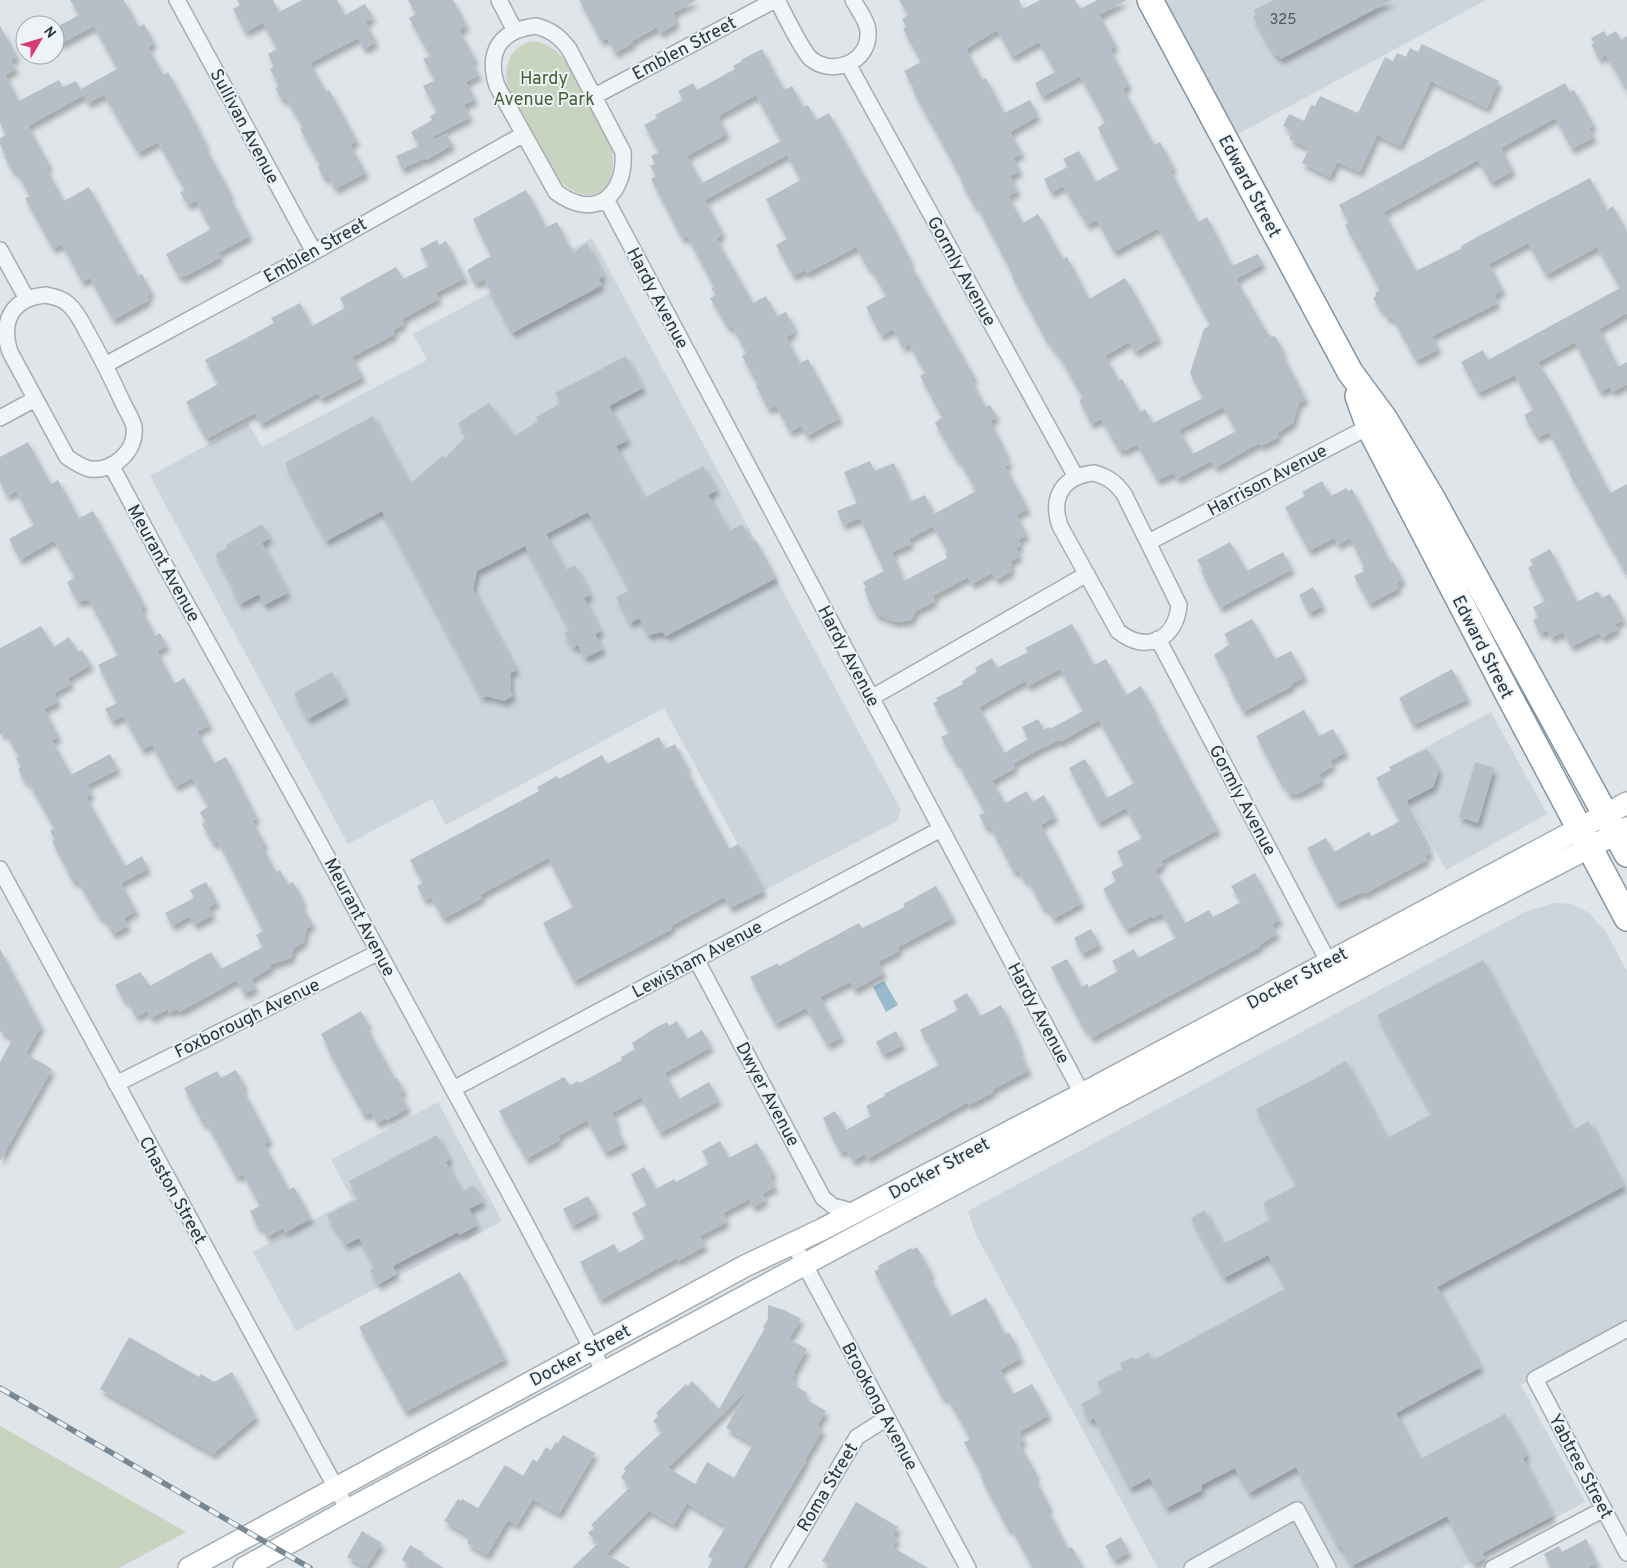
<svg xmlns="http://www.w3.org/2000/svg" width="1627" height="1568" viewBox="0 0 1627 1568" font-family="Overpass,sans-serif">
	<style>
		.built { fill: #cdd5dc }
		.green { fill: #c8d4bf }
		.water { fill: #97bbcc }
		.building { fill: #b6bfc7; fill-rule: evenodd; filter: url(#shadow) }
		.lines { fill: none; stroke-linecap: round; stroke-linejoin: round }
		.minor-casing { stroke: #a4adb4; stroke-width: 18 }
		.secondary-casing { stroke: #a4adb4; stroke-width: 24 }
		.trunk-casing { stroke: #8595a1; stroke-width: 28 }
		.minor { stroke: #f2f5f7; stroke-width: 15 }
		.secondary { stroke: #fff; stroke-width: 21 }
		.trunk { stroke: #fff; stroke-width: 25 }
		.rail-casing { stroke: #778894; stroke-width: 5.5 }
		.rail { stroke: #eef3f7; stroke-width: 4; stroke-dasharray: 11; stroke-linecap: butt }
		.labels { text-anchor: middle; stroke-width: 4; stroke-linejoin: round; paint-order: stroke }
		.number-label { font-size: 15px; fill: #4a5863 }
		.street-label { font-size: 18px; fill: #263642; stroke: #eef3f7 }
		.park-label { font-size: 18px; fill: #435f33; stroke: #eef3f7 }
	</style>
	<defs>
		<filter id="shadow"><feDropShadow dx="3" dy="5.5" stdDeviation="2.5" flood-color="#0004"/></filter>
	</defs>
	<rect width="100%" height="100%" fill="#dfe5e9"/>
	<path class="built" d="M1157 0H1486L1229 139Z
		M592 238 901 810 897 821 763 891 664 708 446 825 432 799 348 844 150 476 248 423 262 447 427 360 413 334Z
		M1491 712 1547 814 1446 870 1389 767Z
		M1555 903 1572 904 1589 913 1606 932 1627 971V1327L1521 1385 1585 1502 1461 1568H1158L975 1233 968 1211 1527 911Z
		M438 1102 502 1221 296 1331 253 1252 352 1199 331 1160Z"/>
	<path class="green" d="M533 41C545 43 554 48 562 57 575 71 584 96 593 113 599 124 607 135 611 147 617 165 611 198 586 195 575 194 561 184 554 175 547 164 542 150 535 138 528 125 512 101 508 88 502 67 510 46 533 41Z
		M0 1426 186 1532 119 1568H0Z"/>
	<path class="water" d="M884 981 898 1005 886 1012 873 987Z"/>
	<path class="building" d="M70 0H124L139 27 144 24 154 43 148 47 163 75 168 72 195 122 207 146 205 147 231 194 229 196 250 236 218 253 221 257 184 277H179L166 254 211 229 196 201 188 205 180 192 185 190 158 142 138 153 104 95 88 103 81 89 117 69 94 26 60 44 55 35V28L79 15Z
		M237 0H273L279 12 302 0H337L345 15 365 4 373 18 365 22 376 42 364 49 358 38 310 63 326 92 329 90 357 141 350 145 366 173 335 189 328 176 324 179 318 167 320 165 300 129 303 128 286 98 282 100 275 88 279 86 270 69 274 67 268 54 277 49 263 23 245 32 233 9 240 5Z
		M408 0H453L467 26 459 30 475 59 472 62 479 75 466 82 475 99 464 105 470 117 432 137 434 140 447 134 452 145 426 160 425 158 402 169 396 156 419 146 411 132 432 120 430 116 437 112 423 86 435 80 423 59 430 56 409 18 416 14Z
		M579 0H697L673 13 676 19V24L660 33 657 27 632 41 633 43 615 53 607 38 601 41Z
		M899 0H1019L1023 9 1040 0H1075L1080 9 1097 0H1127L1099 15 1116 46 1110 49 1129 85 1123 89 1154 145 1160 142 1174 168 1170 170 1198 222 1207 217 1232 266 1258 254 1263 264 1236 279 1268 335 1269 334 1271 337 1275 336 1283 350 1281 351 1284 356H1283L1306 399 1299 403 1293 423 1277 433 1279 437 1261 446 1259 443 1215 468 1211 461 1177 479 1174 473 1157 480 1137 444 1125 451 1124 449 1119 451 1101 419 1091 424 1079 400 1083 398 1059 356 1046 340 1012 277 1013 276 993 237 977 206 975 207 967 193 961 181 962 180 912 89H914L904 71 921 62 903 29 906 27 902 19 908 15ZM997 30 1012 57 1039 42 1055 72 1035 83 1042 97 1080 76 1105 122 1098 128 1119 169 1095 182 1079 151 1063 159 1068 167 1044 179 1051 193 1063 186 1087 225 1097 220 1114 252 1158 228 1210 325 1204 329 1190 373 1203 398 1153 423 1145 409 1140 412 1122 379 1119 381 1105 356 1129 342 1135 352 1159 338 1133 291 1125 278 1089 299 1067 257 1063 259 1038 214 1023 223 1008 196 1018 191 1010 176 1020 171 1013 158 1022 153 1010 132 1038 116 1030 100 1004 113 986 78 982 80 966 49ZM1223 407 1236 431 1193 454 1179 430Z
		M1274 0H1392L1281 59 1278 55 1275 56 1253 17 1256 15 1254 10Z
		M0 26 17 56 11 60 16 69 5 75 19 101 59 80 63 87 76 81 84 95 28 126 50 166 46 168 64 201 89 187 138 276 142 274 152 293 147 296 149 300 113 320 90 278 82 282 62 244 53 249 25 198 30 196 16 171 13 172 4 156H6L0 144V138L6 135 0 123Z
		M1604 31 1607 36 1616 31 1621 40 1627 36V91L1606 55 1599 59 1591 44 1594 43 1591 38Z
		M1422 44 1499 81 1487 108 1431 81 1400 146 1377 135 1360 172 1337 162 1330 177 1302 163 1309 148 1289 139 1292 133 1288 132 1289 129 1283 126 1289 114 1304 121 1311 105 1315 106 1320 96 1358 113 1385 57 1393 61 1397 53 1406 57 1410 48 1418 52Z
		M762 49 784 90 792 86 803 107 808 105 816 120 829 113 893 227 911 261 909 262 975 378 971 380 986 407 990 405 997 417 990 421 1007 454 1005 455 1010 463 1005 466 1028 509 1016 515 1027 535 1018 540 1021 545 1016 548 1020 556 1010 562 1012 565 1010 566 1012 571 996 580 992 573 972 584 968 577 933 596 935 601 916 611 911 620 897 622 889 620 880 615 877 617 867 598 868 597 864 589 866 588 863 582 884 571 860 518 843 525 837 511 857 503 844 472 870 461 874 471 894 463 910 502 925 495 934 514 976 491 958 459 956 460 935 423 942 417 920 376 925 373 909 344 903 348 893 329 881 336 866 307 886 296 870 267 868 269 856 247 807 273 805 270 793 276 776 245 787 239 766 199 801 180 787 155 705 200 723 234 716 238 753 303 766 296 777 316 786 312 795 328 792 330 794 333 786 337 800 363 808 359 840 418 807 436 801 426 790 432 776 406 768 409 756 386 758 385 742 356 746 353 732 326 728 328 710 298 716 295 711 288 714 287 687 236 682 239 651 179 656 176 650 166 655 164 651 156 659 152 644 125 657 118 655 115 683 100 678 91 693 83 697 90 735 69 733 66 742 61 741 60ZM756 95 781 141 702 183 687 156 727 134 718 116ZM933 526 948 552 945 553 947 558 904 581 892 552 911 544 909 539Z
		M1565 83 1570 92 1574 90 1594 126 1589 128 1594 137 1572 149 1555 118 1501 148 1513 171 1491 183 1478 160 1384 212 1416 271 1462 248 1461 246 1479 236 1590 178 1607 210 1613 206 1627 232V313L1599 329 1618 367 1627 362V384L1612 392 1610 387 1600 392 1575 342 1538 362 1559 396 1610 493 1627 484V576L1569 473 1570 472 1549 432 1537 438 1524 415 1533 410 1515 375 1478 393 1461 362 1483 350 1488 360 1620 288 1597 247 1546 275 1528 243 1489 264 1503 290 1494 295 1498 303 1432 336 1439 349 1416 361 1392 317 1388 319 1382 309 1380 310 1373 298 1376 296 1375 293 1380 290 1345 225 1349 223 1339 205Z
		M526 190 546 227 557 222 573 253 587 243 604 276 599 279 602 285 512 333 484 279 475 284 467 270 491 256 473 219Z
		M437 240 439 245 446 241 465 278 436 293 439 299 402 319 404 324 393 330 395 334 352 357 363 377 321 399 318 393 261 424 255 413 206 439 186 402 218 384 205 360 274 323 271 318 300 303 312 326 345 308 340 298 396 267 403 279 429 266 420 249Z
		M626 356 643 388 609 406 628 440 616 446 644 498 703 466 717 490 708 495 729 531 742 524 752 542 756 540 776 578 666 636 663 632 648 635 639 618 630 623 616 597 630 590 588 512 546 534 565 570 575 565 591 595 584 598 601 631 595 634 603 649 585 658 578 645 573 648 564 633 570 630 525 546 477 571 473 589 517 670 510 673 511 691 513 696 504 701 487 696 482 698 382 511 326 541 285 463 373 416 410 484 442 456 445 458 467 435 458 423 489 403 515 436 538 421 536 417 561 403 555 393Z
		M28 442 51 484 58 480 79 518 93 511 145 606 141 608 155 636 160 633 167 646 157 651 174 684 184 678 210 725 197 732 214 763 226 757 257 818 252 821 265 844 262 846 276 873 280 870 288 885 293 882 301 896 303 903 301 904 313 925 307 928 304 942 294 948 291 958 269 965 271 968 251 979 256 988 244 994 237 980 179 1012 177 1009 169 1013 168 1009 151 1018 147 1011 136 1017 127 1000 124 1001 115 985 140 972 150 986 211 952 221 969 263 947 256 935 263 931 218 841 213 844 202 824 205 822 200 812 208 807 192 778 175 787 152 745 142 750 123 716 112 722 105 709 117 703 98 665 118 655 89 600 87 601 86 599 78 603 67 582 75 578 54 540 20 560 9 539 34 525 16 491 7 496 0 482V457Z
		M1322 481 1331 496 1346 488 1348 491 1352 489 1391 563 1393 561 1403 580 1397 583 1399 588 1369 604 1354 576 1364 571 1362 567 1364 566 1350 538 1338 545 1334 538 1309 551 1285 507 1305 496 1302 492Z
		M262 524 270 538 262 543 288 593 264 605 259 594 240 604 231 587 233 586 215 554 227 548 226 545Z
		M1230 542 1247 571 1283 552 1292 569 1220 608 1201 571 1203 570 1197 560Z
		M1550 549 1577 602 1598 591 1602 598 1610 594 1624 620 1615 624 1618 629 1602 638 1599 633 1571 647 1563 632 1551 638 1547 630 1540 634 1533 620 1538 617 1533 607 1545 601 1528 568 1533 565 1530 560Z
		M1313 587 1323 606 1309 613 1299 595Z
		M1252 619 1275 659 1291 651 1305 677 1291 684 1292 686 1243 712 1228 684 1230 683 1214 655 1230 644 1224 634Z
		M1072 624 1094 665 1106 659 1126 695 1141 686 1155 712H1154L1218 830 1161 861 1163 865 1155 870 1185 923 1209 910 1213 917 1241 902 1231 886 1255 873 1280 920 1272 924 1277 934 1259 945 1260 947 1091 1038 1086 1029 1084 1030 1051 967 1067 959 1081 987 1087 984 1089 987 1118 971 1112 961 1134 949 1138 958 1176 938 1162 913 1153 918 1152 916 1126 930 1103 889 1116 881 1111 872 1124 865 1117 851 1142 838 1126 808 1098 823 1069 768 1085 759 1107 798 1134 783 1099 720 1060 742 1059 740 1045 747V746L1013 764 1015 768 992 781 1005 803 1027 791 1032 802 1044 795 1055 817 1041 825 1082 903 1053 919 1046 907 1043 909 1027 879 1024 881 1018 870 1014 873 990 826 986 828 979 815 985 813 957 761 955 762 941 737 949 733 933 703 938 701 936 698 963 684 962 681 977 672 975 668 992 658 997 668 1028 652 1025 648ZM1060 669 1083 711 1050 729 1049 727 1044 730 1038 719 1022 727 1028 739 1004 753 979 707 1025 681 1028 686Z
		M41 626 54 647 69 637 78 652 82 650 91 665 68 678 71 684 54 693 58 702 44 709 59 737 52 740 71 775 110 754 118 769 87 785 92 794 86 797 125 866 142 856 148 869 121 883 136 911 124 918 128 926 113 934 103 917 101 918 97 914 77 880 73 882 52 841 55 840 50 831 54 828 27 780 24 781 18 769 21 767 16 758 19 757 5 732 0 735V648Z
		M1452 669 1468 699 1413 725 1399 698Z
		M332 672 346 698 308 719 294 693Z
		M1304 710 1319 736 1333 729 1346 752 1330 761 1333 766 1319 774 1322 781 1295 795 1294 792 1289 795 1284 786H1282L1256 736Z
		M659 737 665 749 675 744 688 768 686 769 729 849 738 844 764 891 730 908 724 897 671 926 672 929 574 981 543 923 573 907 548 858 480 895 482 898 443 919 431 897 424 900 417 886 423 883 410 860 539 791 537 787 557 776 559 779 602 755 607 764Z
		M1427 749 1439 770 1433 787 1406 801 1429 845 1427 846 1431 853 1425 856 1427 860 1364 894 1363 892 1336 904 1307 848 1326 838 1334 852 1369 832 1372 836 1400 821 1376 778 1391 770 1389 767Z
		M1475 762 1494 768 1478 823 1459 817Z
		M206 882 217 902 209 907 213 915 194 925 190 916 172 926 165 913 194 898 190 890Z
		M936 886 953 918 898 947 899 951 878 962 884 973 854 990 850 982 820 997 842 1037 827 1045 806 1008 775 1024 750 977 778 963 779 966 859 923 862 928 905 907 903 904Z
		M1091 929 1100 945 1082 954 1074 938Z
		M0 949 41 1026 26 1054 52 1069 0 1161V1062L13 1038 0 1031Z
		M1483 960 1573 1130 1589 1121 1624 1186 1437 1287 1481 1367 1396 1413 1420 1459 1505 1414 1527 1455 1523 1458 1553 1516 1483 1553 1485 1558 1473 1565 1447 1516 1352 1566 1341 1546 1339 1547 1296 1467 1249 1493 1235 1468 1201 1485 1202 1490 1166 1508 1150 1478 1130 1488 1094 1418 1089 1421 1081 1404 1102 1393 1097 1382 1122 1369 1120 1363 1133 1357 1134 1360 1149 1352 1153 1360 1286 1288 1268 1255 1224 1278 1191 1218 1205 1210 1223 1244 1271 1219 1263 1203 1297 1185 1256 1109 1330 1071 1329 1070 1346 1061 1387 1138 1432 1114 1377 1015Z
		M967 993 980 1016 1001 1005 1014 1031 1021 1050 1019 1051 1029 1070 992 1090 993 1092 969 1105 968 1102 867 1159 865 1154 853 1161 846 1150 840 1153 823 1118 835 1111 846 1130 871 1116 866 1106 885 1096 884 1094 939 1065 920 1030 958 1010 953 1001Z
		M361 1011 369 1025 366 1026 395 1079 397 1078 404 1090 400 1093 408 1108 387 1120 386 1118 377 1123 371 1112 364 1116 328 1050 329 1049 321 1034Z
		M677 1021 687 1039 702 1030 711 1047 665 1073 679 1099 709 1082 719 1101 660 1133 641 1097 612 1113 618 1125 615 1126 625 1143 605 1153 587 1120 558 1136 560 1140 526 1159 499 1111 564 1077 570 1085 578 1081 580 1083 622 1060 621 1057 635 1049 632 1043 655 1028 667 1022 669 1026Z
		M896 1031 903 1045 883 1055 876 1042Z
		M236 1070 245 1086 242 1088 270 1140 264 1144 289 1190 294 1187 311 1218 285 1232 283 1228 267 1237 261 1226 258 1228 250 1211 260 1206 243 1174 236 1177 206 1122 203 1124 184 1088 217 1071 221 1078Z
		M437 1135 450 1159 446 1162 462 1192 474 1185 483 1202 469 1209 477 1225 460 1235 458 1232 393 1266 397 1274 378 1285 370 1270 375 1267 359 1238 345 1245 336 1228 335 1229 327 1215 359 1198 349 1181Z
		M720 1141 729 1158 757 1143 774 1174 770 1176 775 1187 762 1194 766 1200 753 1207 749 1199 723 1213 727 1222 700 1236 705 1246 678 1261 677 1258 600 1300 580 1262 614 1244 619 1253 645 1238 632 1213 647 1205 631 1174 644 1167 656 1189 674 1179 676 1182 709 1164 702 1151Z
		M588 1196 597 1213 572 1226 563 1209Z
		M917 1247 932 1274 929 1276 951 1316 986 1298 1005 1334 1009 1332 1017 1347 1016 1348 1021 1358 1000 1370 1013 1394 1032 1384 1049 1415 1019 1432 1024 1441 1019 1443 1037 1475 1034 1477 1050 1507 1047 1508 1068 1549 1072 1547 1083 1568H1033L1011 1528 1008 1530 980 1476 982 1475 964 1442 969 1440V1437L947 1397 943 1399 874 1271 879 1269 878 1266 911 1248 912 1250Z
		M460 1272 506 1359 405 1412 359 1327Z
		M768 1305 784 1310 801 1319 789 1339 807 1349 793 1373 795 1374 792 1380 795 1382 793 1384 807 1393 804 1398 826 1411 817 1426 823 1429 805 1460 806 1461 743 1568H708L713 1559 708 1556 726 1526 687 1503 674 1525 649 1511 606 1554 630 1568H572L598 1543 588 1533 594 1528 591 1525 630 1487 621 1477 626 1471 623 1469 663 1431 653 1421 658 1416 656 1413 686 1384 688 1386 692 1381 719 1409 765 1328 763 1327 768 1319ZM747 1390 726 1428 753 1444 734 1478 707 1462 695 1484 668 1468Z
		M129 1337 199 1377 201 1374 214 1382 232 1372 256 1417 213 1454 100 1389Z
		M563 1435 595 1453 559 1514 533 1499 517 1525 508 1520 487 1555 467 1543 470 1536 444 1521 458 1499 461 1501 462 1499 478 1508 505 1465 523 1476 533 1459 537 1462 546 1447 551 1450 556 1442 558 1443Z
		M856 1502 898 1527 893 1535 897 1538 892 1547 928 1568H835L822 1561Z
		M362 1531 382 1543 366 1568 347 1557Z
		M1121 1537 1129 1552 1114 1561 1105 1546Z
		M1586 1539 1597 1563 1587 1568H1551L1544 1554 1559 1546 1562 1552Z
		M410 1545 424 1553 423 1555 444 1568H416L402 1560Z"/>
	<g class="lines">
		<defs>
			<path id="minor" d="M177 0 314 252
				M499 0 515 31
				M777 0C784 13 801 49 810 58 831 77 870 63 868 32 868 22 858 9 853 0
				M536 26C551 30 559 36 569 49L623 152C626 197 594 221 556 192L497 86C486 52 500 30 536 26Z
				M848 64 1076 477
				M593 97 775 0
				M606 199 1087 1103
				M0 250 27 299
				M46 295C55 297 64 299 70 306 77 312 82 323 87 332 100 355 112 379 123 403 126 410 133 420 134 427 137 451 113 472 90 469 81 467 74 462 67 457L10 352C0 321 12 298 46 295Z
				M105 365 314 252 524 134
				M0 418 35 399
				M111 465 161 558 319 842 524 1220 604 1372
				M1094 473C1108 477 1115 482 1124 494L1179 605C1176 640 1146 654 1118 631L1060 526C1050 497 1063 476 1094 473Z
				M1149 542 1374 424
				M1158 639 1328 961
				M871 698 1087 574
				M0 869 348 1510
				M696 959 823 1198 833 1206 855 1212
				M116 1084 379 952
				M453 1089 941 829
				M793 1243 968 1568
				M1627 1329 1535 1379 1627 1553
				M779 1568 857 1437 887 1418
				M1192 1568 1297 1510 1328 1568
				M1493 1568 1604 1509"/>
			<path id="secondary" d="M189 1568 745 1266 823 1229 1082 1094 1627 803
				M244 1568 348 1510 833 1249 1453 918 1627 828"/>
			<path id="trunk" d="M1150 0 1350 372 1384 418 1432 498 1627 854
				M1358 396 1369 427 1508 694 1627 918"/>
		</defs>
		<use href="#minor" class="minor-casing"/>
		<use href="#secondary" class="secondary-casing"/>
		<use href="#trunk" class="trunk-casing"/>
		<use href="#minor" class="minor"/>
		<use href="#secondary" class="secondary"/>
		<use href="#trunk" class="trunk"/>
		<defs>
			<path id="rail" d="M0 1388 310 1568"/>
		</defs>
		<use href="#rail" class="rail-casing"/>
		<use href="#rail" class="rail"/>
	</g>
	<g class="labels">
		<g class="number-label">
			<text x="1283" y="24">325</text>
		</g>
		<g class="street-label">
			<text transform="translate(684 48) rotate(-28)" y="6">Emblen Street</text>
			<text transform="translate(245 126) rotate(62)" y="6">Sullivan Avenue</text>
			<text transform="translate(1250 186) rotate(62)" y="6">Edward Street</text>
			<text transform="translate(315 250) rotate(-29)" y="6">Emblen Street</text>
			<text transform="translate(962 271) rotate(61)" y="6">Gormly Avenue</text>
			<text transform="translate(658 298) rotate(62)" y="6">Hardy Avenue</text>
			<text transform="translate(1267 480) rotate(-28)" y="6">Harrison Avenue</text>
			<text transform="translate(164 563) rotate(61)" y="6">Meurant Avenue</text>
			<text transform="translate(1483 647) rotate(63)" y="6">Edward Street</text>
			<text transform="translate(849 656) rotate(62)" y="6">Hardy Avenue</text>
			<text transform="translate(1243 800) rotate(62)" y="6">Gormly Avenue</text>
			<text transform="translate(360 917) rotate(62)" y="6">Meurant Avenue</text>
			<text transform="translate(697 959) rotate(-28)" y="6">Lewisham Avenue</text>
			<text transform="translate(1297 978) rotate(-28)" y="6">Docker Street</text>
			<text transform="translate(1039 1013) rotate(62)" y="6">Hardy Avenue</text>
			<text transform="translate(247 1018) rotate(-26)" y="6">Foxborough Avenue</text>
			<text transform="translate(768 1094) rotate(62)" y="6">Dwyer Avenue</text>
			<text transform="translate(939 1168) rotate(-28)" y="6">Docker Street</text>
			<text transform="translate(173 1190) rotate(61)" y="6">Chaston Street</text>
			<text transform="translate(580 1355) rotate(-28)" y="6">Docker Street</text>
			<text transform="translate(880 1406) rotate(62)" y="6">Brookong Avenue</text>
			<text transform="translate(1581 1466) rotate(62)" y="6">Yabtree Street</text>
			<text transform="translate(827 1487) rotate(-59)" y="6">Roma Street</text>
		</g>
		<g class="park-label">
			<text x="544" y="84">Hardy<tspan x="544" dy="21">Avenue Park</tspan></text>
		</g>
	</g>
	<g transform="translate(40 40) rotate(52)"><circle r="24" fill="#eef3f7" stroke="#9ea7af"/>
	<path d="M0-4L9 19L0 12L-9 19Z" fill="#d9396f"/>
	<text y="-8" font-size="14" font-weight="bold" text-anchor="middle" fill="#263642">N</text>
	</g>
</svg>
